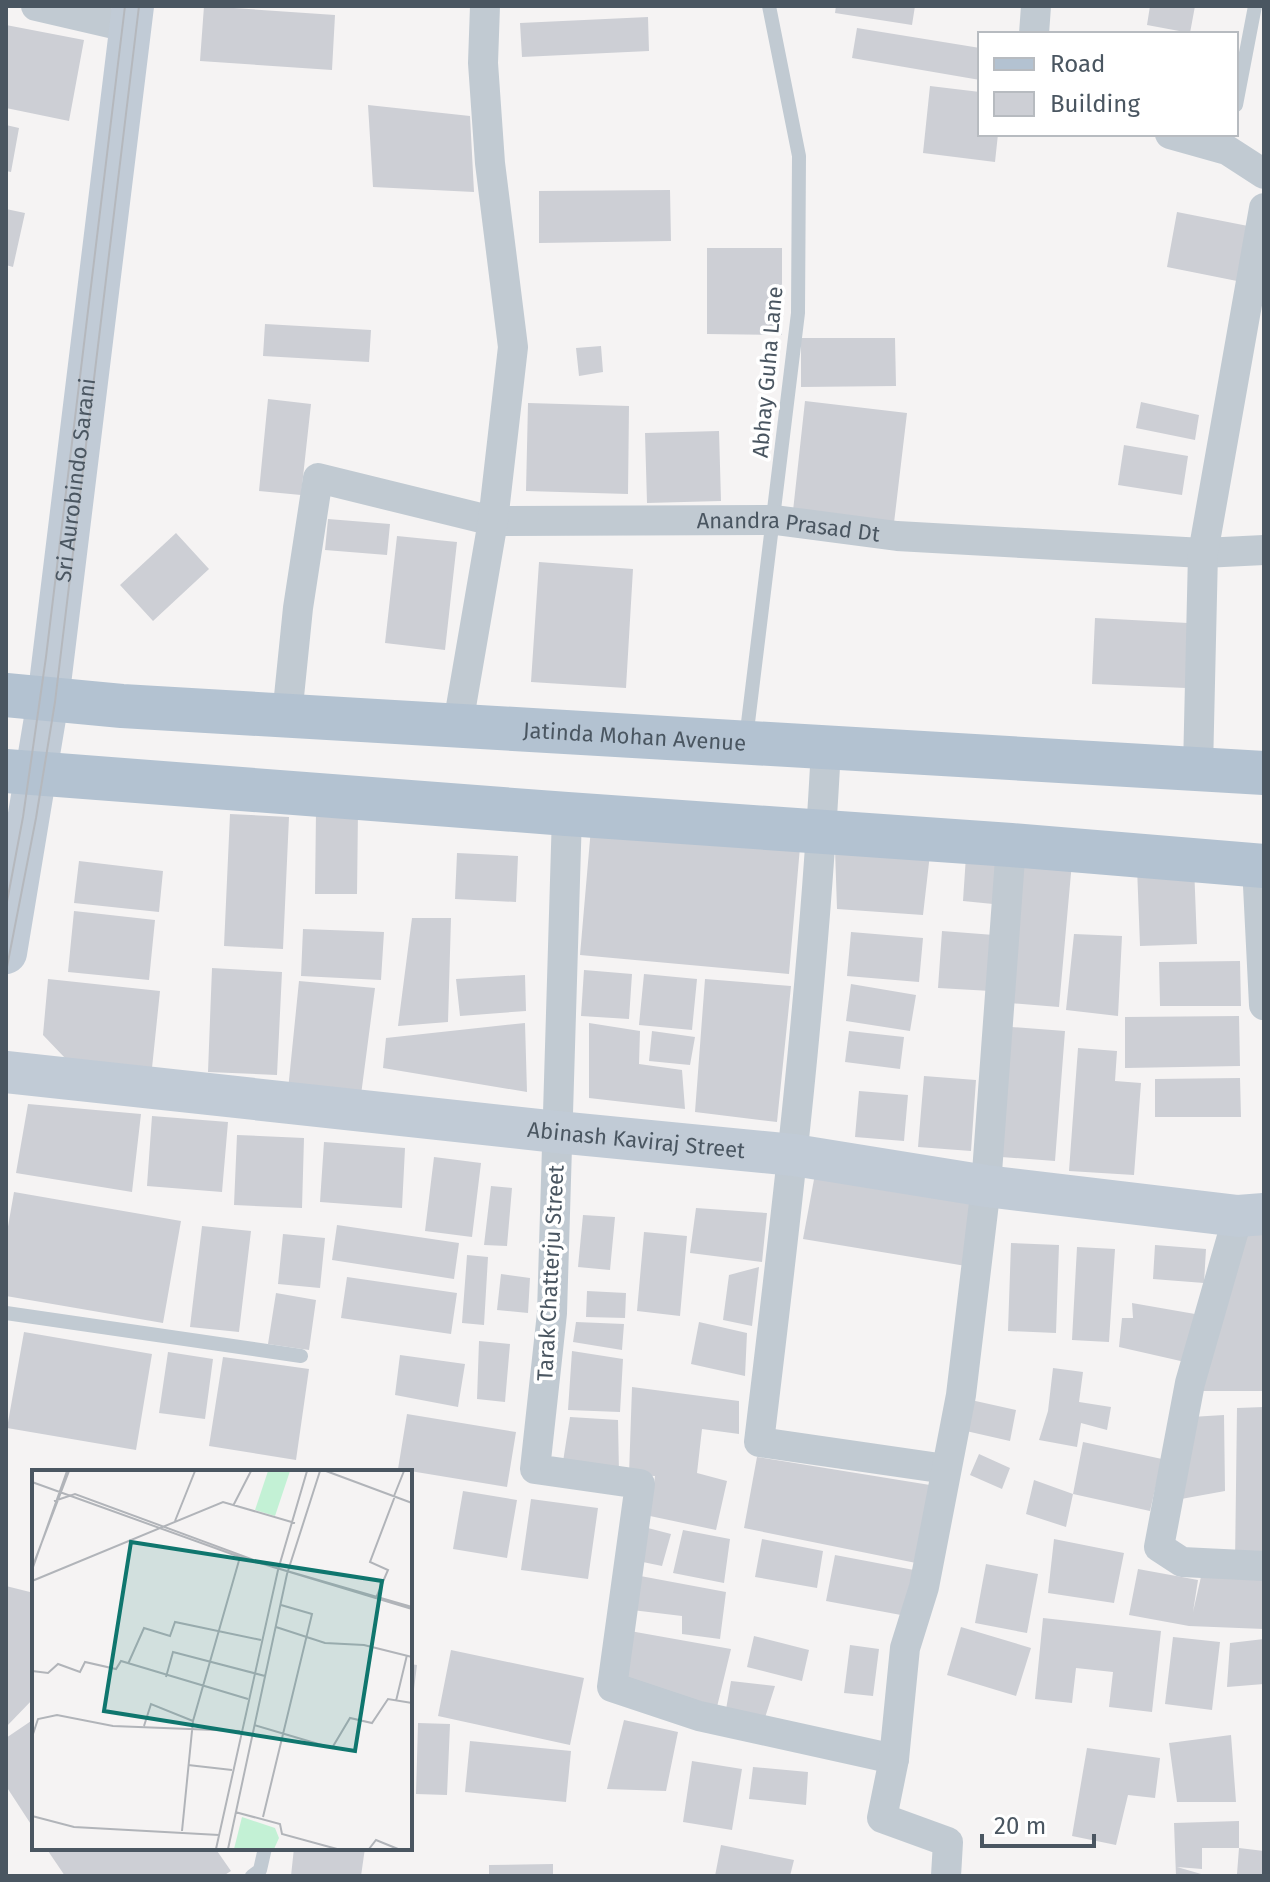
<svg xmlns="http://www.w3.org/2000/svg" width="1270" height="1882" viewBox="0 0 1270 1882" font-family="'Fira Sans',sans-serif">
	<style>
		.building { fill: #cdcfd5 }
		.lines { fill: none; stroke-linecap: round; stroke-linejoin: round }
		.lane { stroke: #c1cad2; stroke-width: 14 }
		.street { stroke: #c1cad2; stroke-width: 30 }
		.secondary { stroke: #c1cbd6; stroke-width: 42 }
		.primary { stroke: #b3c2d1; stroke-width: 44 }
		.tram { stroke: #b5b8bd; stroke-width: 2 }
		.labels { text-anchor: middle; stroke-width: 7; stroke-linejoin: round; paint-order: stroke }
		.street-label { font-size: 22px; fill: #4a5661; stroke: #fff }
		.inset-road { fill: none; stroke: #b1b4b9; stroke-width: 2 }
		.view { fill: #0f766e; fill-opacity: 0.15; stroke: #0f766e; stroke-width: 4 }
		.inset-edge { fill: none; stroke: #4a5661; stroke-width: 4 }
	</style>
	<rect width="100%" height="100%" fill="#f5f3f3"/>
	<path class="building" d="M204 6 335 15 332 70 200 61Z
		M836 6H915L912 25 835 13Z
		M1150 6H1195L1190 33 1147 25Z
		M648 17 649 51 522 57 520 23Z
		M6 25 84 40 69 121 6 108Z
		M857 28 980 48V80L852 58Z
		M930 86 980 92V134H998L995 162 923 153Z
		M368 105 470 116 474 192 373 187Z
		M6 125 19 128 11 172 6 171Z
		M670 190 671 241 539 243V191Z
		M6 209 25 213 13 267 6 265Z
		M1177 212 1248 226 1237 281 1167 267Z
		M707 248H782V335L707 334Z
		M265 324 371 330 369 362 263 356Z
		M801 338H895L896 386 801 387Z
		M601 346 603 372 579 376 576 348Z
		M268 399 311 404 301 495 259 491Z
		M805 401 907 413 894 523 793 511Z
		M1141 402 1199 415 1195 440 1136 428Z
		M528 403 629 406 628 494 526 491Z
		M719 431 721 501 647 503 645 433Z
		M1124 445 1188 456 1182 495 1118 485Z
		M328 519 390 524 387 555 325 550Z
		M176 533 209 569 153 621 120 585Z
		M397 536 457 542 445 650 385 643Z
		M539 562 633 569 626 688 531 682Z
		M1095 618 1188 623 1186 688 1092 684Z
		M316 811H358L357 894H315Z
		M230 814 289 817 283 949 224 946Z
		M591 828 800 847 789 974 580 955Z
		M835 849 930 854 923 915 837 909Z
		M457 853 518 856 516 902 455 899Z
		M966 856 996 858 993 904 963 901Z
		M1018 860 1072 862 1059 1007 1010 1003Z
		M79 861 163 871 159 912 74 903Z
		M1194 865 1197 944 1140 946 1137 867Z
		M74 911 155 920 149 980 68 972Z
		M412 918H451L448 1022 398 1026Z
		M303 929 384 932 381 980 301 976Z
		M942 931 994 935 991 991 938 988Z
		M851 932 923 938 919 982 847 976Z
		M1074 934 1122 936 1118 1016 1066 1010Z
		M1240 961 1241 1006H1160L1159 962Z
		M212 968 282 972 277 1075 208 1072Z
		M584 970 632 974 629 1019 581 1016Z
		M644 974 697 979 692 1030 639 1025Z
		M525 975 526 1011 460 1016 456 979Z
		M48 979 160 991 152 1068 65 1058 43 1035Z
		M705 979 791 986 777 1122 695 1112Z
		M299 981 375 988 361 1095 288 1090Z
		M851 984 916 995 910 1031 846 1021Z
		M1239 1016 1240 1066 1125 1068V1017Z
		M525 1023 527 1092 383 1068 386 1038Z
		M589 1023 640 1031 639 1064 682 1070 685 1109 589 1098Z
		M1011 1027 1065 1031 1055 1161 1001 1157Z
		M652 1031 695 1037 690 1065 649 1061Z
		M849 1031 904 1037 900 1069 845 1062Z
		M1078 1048 1117 1051 1115 1081 1141 1083 1134 1175 1069 1171Z
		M924 1076 976 1080 971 1151 918 1147Z
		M1240 1078 1241 1117H1155V1079Z
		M859 1091 908 1095 904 1141 855 1137Z
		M28 1104 141 1114 132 1192 16 1173Z
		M152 1116 228 1122 222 1192 147 1186Z
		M237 1135 304 1138 302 1208 234 1205Z
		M324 1142 405 1148 402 1208 320 1202Z
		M434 1157 481 1163 472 1237 425 1231Z
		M815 1174 973 1199 966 1266 803 1239Z
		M491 1186 512 1188 507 1246 484 1245Z
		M14 1192 181 1221 163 1323 6 1296V1238Z
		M696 1208 767 1213 762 1262 690 1253Z
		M583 1215 615 1217 610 1270 578 1267Z
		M337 1225 459 1243 454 1279 332 1260Z
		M202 1226 251 1231 239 1332 190 1327Z
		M1264 1231V1391H1201L1241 1232Z
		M644 1232 687 1236 680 1316 637 1311Z
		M283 1234 325 1238 320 1288 278 1284Z
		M1011 1243 1059 1245 1056 1333 1008 1331Z
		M1155 1245 1206 1249 1204 1283 1153 1279Z
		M1077 1247 1115 1249 1109 1342 1072 1340Z
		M467 1255 488 1257 484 1325 462 1323Z
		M759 1267 752 1326 723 1320 729 1275Z
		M501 1274 530 1278 528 1313 497 1310Z
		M347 1277 457 1293 451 1334 341 1318Z
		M587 1291 626 1293 625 1318 586 1317Z
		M276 1293 316 1300 309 1350 268 1344Z
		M1132 1303 1195 1314 1185 1362 1119 1347 1122 1318H1133Z
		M576 1322 624 1324 622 1350 573 1342Z
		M699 1322 747 1333 745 1376 691 1364Z
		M24 1332 152 1354 136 1450 7 1428Z
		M479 1341 510 1344 505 1402 477 1399Z
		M572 1351 623 1359 620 1412 568 1410Z
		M168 1352 213 1359 205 1419 159 1413Z
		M400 1355 465 1364 458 1407 395 1395Z
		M223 1357 309 1369 296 1460 209 1446Z
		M1053 1368 1083 1372 1079 1402 1111 1407 1107 1430 1081 1423 1077 1447 1039 1440 1048 1411Z
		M632 1387 739 1401V1434L702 1429 697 1473 727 1481 716 1530 650 1516 655 1476 629 1475Z
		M971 1400 1016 1410 1010 1441 966 1431Z
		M1264 1407V1564H1235L1237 1408Z
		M407 1414 516 1432 507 1487 398 1469Z
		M1224 1415 1225 1491 1181 1499 1191 1417Z
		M570 1417 618 1420 619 1474 562 1468Z
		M1083 1442 1162 1459 1150 1511 1073 1494Z
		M979 1454 1010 1468 1002 1489 970 1475Z
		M757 1457 930 1485 916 1563 744 1528Z
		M1034 1480 1073 1494 1066 1527 1026 1514Z
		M463 1491 517 1500 507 1558 453 1549Z
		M531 1499 598 1508 588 1579 521 1570Z
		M644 1527 671 1534 662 1566 638 1561Z
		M683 1530 730 1539 724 1583 673 1573Z
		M762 1539 823 1551 817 1588 755 1577Z
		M1054 1539 1124 1553 1114 1603 1048 1593Z
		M835 1555 914 1570 901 1615 826 1601Z
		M986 1564 1038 1574 1027 1633 975 1623Z
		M1203 1568 1264 1575V1629L1189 1626 1129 1615 1138 1569 1198 1580 1193 1612Z
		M635 1575 726 1592 720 1639 682 1634V1616L632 1610Z
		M6 1586 34 1593V1698L6 1727Z
		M1043 1618 1161 1631 1152 1712 1109 1707 1113 1672 1076 1668 1072 1703 1035 1699Z
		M961 1627 1031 1648 1016 1696 947 1675Z
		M630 1631 731 1649 716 1711 622 1684Z
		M754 1636 809 1650 802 1681 747 1667Z
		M1173 1637 1220 1642 1212 1710 1165 1704Z
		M1264 1639V1684L1227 1687 1230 1643Z
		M850 1645 879 1649 873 1696 844 1693Z
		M451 1650 584 1678 570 1745 438 1716Z
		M410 1664 417 1665 412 1705H410Z
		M731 1681 775 1686 763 1724 725 1715Z
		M34 1719V1829L6 1786V1738Z
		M624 1720 678 1732 666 1791 607 1789Z
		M418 1723 450 1724 447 1795 416 1794Z
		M1231 1735 1236 1802H1177L1169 1743Z
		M470 1741 571 1751 566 1802 465 1792Z
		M1087 1748 1160 1758 1155 1798 1128 1795 1116 1845 1072 1836Z
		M692 1761 742 1769 732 1830 683 1822Z
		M753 1767 808 1772 806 1805 749 1799Z
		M1239 1821V1848L1264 1851V1876L1237 1874 1239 1848H1202V1869L1177 1867 1208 1876H1176L1174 1823Z
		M721 1845 794 1860 790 1876H715Z
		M46 1848H215L231 1871 223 1876H65Z
		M294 1848H365L361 1876H291Z
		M553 1864V1876H489V1865Z"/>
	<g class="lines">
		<path class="lane" d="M1236 105 1255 6
			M746 739 798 313 799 156 769 6
			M6 1313 301 1356
			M252 1876 260 1870 265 1848"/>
		<g class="street">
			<path d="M36 6 131 28"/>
			<path d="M1034 34 1036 6"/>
			<path d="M1170 134 1227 150 1264 174"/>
			<path id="s1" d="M287 716 298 608 318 478 493 521 775 520 897 536 1203 553 1264 550"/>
			<path d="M458 724 493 521 513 347 490 163 483 63 485 6"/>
			<path d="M826 748C814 980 787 1211 759 1442L946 1469"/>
			<path d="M1198 769 1203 553 1264 208"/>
			<path d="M567 814 552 1313 535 1469 640 1484 612 1687 699 1716 894 1759"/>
			<path d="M1257 866 1264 1005"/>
			<path d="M1238 1216 1190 1383 1159 1547 1182 1562 1264 1566"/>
			<path d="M946 1876 948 1842 882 1818 894 1759 905 1648 924 1587 961 1395 986 1186 1011 845"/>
		</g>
		<g class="secondary">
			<path id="s2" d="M6 953 48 700 133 6"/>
			<path id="s3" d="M6 1072 557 1132 794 1155 986 1186 1238 1216 1264 1214"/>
		</g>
		<g class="primary">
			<path id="s4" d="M6 695 122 706 1264 773"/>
			<path d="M6 771 567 814 1011 845 1264 866"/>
		</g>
		<path class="tram" d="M6 907 23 817 46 657 125 6
			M6 972 36 818 55 702 139 6"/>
	</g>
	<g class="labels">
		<g class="street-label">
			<text transform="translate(767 372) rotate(-85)" y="8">Abhay Guha Lane</text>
			<text dy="8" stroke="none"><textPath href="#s2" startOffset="478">Sri Aurobindo Sarani</textPath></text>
			<text dy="8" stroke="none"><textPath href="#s1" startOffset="716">Anandra Prasad Dt</textPath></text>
			<text dy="8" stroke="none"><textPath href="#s4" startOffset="630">Jatinda Mohan Avenue</textPath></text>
			<text dy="8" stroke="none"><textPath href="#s3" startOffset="634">Abinash Kaviraj Street</textPath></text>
			<text transform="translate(550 1273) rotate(-87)" y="8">Tarak Chatterju Street</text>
		</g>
	</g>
	<g transform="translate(32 1470)">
		<rect width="380" height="380" fill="#f5f3f3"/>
		<path d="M236 1H258L243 46 223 40ZM210 347 243 358 247 368 242 379H202Z" fill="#c3f1d5"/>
		<path class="inset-road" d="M294 1 380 33M0 12 208 87 380 139M362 26 372 1M22 31 43 24 241 97 380 137M201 36 219 1M143 51 163 1M0 98 37 1M0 100 35 1M0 111 191 32 263 53M344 128 356 100 338 92 363 26M244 157 293 173 332 175 380 187M96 194 112 158 138 166 143 152 229 170M0 201 16 203 26 194 48 202 53 192 84 199 89 191 216 229M134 207 141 182 233 206M364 231 375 185M222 255 300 278 318 248 340 253 356 229 380 233M112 256 119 234 161 251M0 267 6 249 25 245 81 256 208 261M156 295 200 300M203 342 248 354 250 364 305 379M0 346 42 357 187 365M231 347 280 144 249 135M150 361 161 251 208 87M184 379 246 100 275 1M196 379 255 104 288 1M337 379 344 370 366 379"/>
		<path class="view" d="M99 72 350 111 323 281 72 241Z"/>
		<rect width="380" height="380" class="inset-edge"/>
	</g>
	<rect width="1270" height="1882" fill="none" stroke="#4a5661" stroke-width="16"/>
	<rect x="978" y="32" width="260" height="104" fill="#ffffff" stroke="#b7bbc0" stroke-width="2"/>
	<rect x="994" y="58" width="40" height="12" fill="#b3c2d1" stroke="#b7bbc0" stroke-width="2"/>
	<text x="1050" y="72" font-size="24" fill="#4a5661">Road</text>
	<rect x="994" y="92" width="40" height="24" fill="#cdcfd5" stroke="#b7bbc0" stroke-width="2"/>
	<text x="1050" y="112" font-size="24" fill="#4a5661">Building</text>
	<path d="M982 1834v12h112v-12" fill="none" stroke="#4a5661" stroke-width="4"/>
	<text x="994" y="1834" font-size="24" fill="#4a5661" stroke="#ffffff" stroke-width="6" paint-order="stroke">20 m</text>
</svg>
